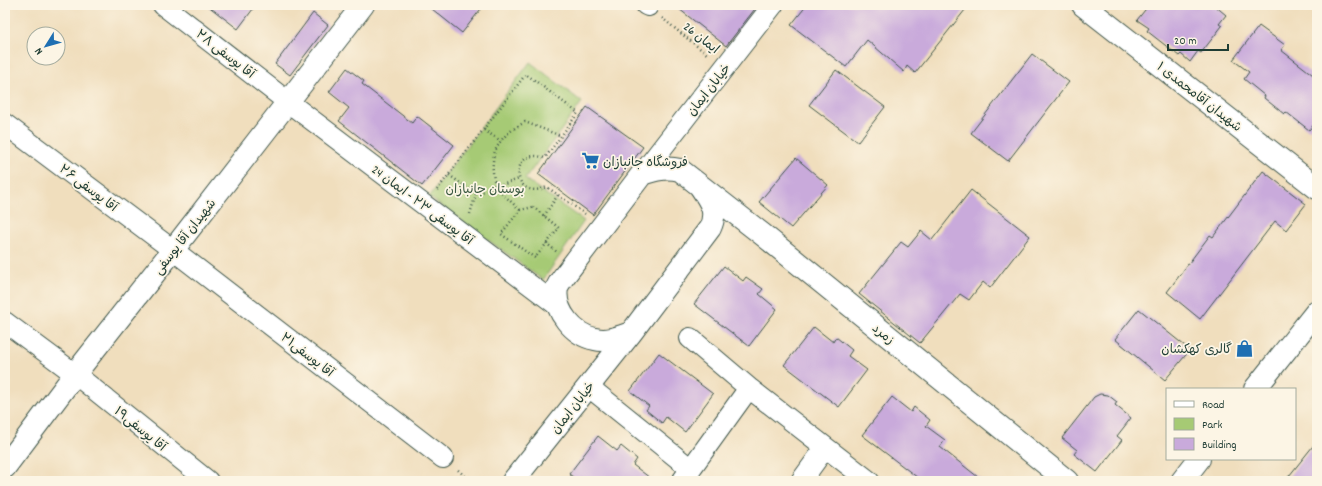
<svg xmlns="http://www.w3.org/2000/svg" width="1322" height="486" viewBox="0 0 1322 486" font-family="Dekko,'Playpen Sans Arabic',sans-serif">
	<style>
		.green { fill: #a6ca74; stroke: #628454 }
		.building { fill: #c9aadb }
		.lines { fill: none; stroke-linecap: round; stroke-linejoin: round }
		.minor-casing { stroke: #3e5549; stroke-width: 22 }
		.tertiary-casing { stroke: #3e5549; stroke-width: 24 }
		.path { stroke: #3e5549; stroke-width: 2.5; stroke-dasharray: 1 3; stroke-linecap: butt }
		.minor { stroke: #fff; stroke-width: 20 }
		.tertiary { stroke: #fff; stroke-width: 22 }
		.labels { text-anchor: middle; stroke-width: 3.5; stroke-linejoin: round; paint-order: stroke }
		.street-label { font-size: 13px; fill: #1f3d34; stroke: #fcf5e5 }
		.poi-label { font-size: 13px; fill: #1f3d34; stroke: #fcf5e5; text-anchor: start }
		.park-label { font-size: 13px; fill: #3a5941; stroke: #fcf5e5 }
	</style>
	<rect width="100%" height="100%" fill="#fcf5e5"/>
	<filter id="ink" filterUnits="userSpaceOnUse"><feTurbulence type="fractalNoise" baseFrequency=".025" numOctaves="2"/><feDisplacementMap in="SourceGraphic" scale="8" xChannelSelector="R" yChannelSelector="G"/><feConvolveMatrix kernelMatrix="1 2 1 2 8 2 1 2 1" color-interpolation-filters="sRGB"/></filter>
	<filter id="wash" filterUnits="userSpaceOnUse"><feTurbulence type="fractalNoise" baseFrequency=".012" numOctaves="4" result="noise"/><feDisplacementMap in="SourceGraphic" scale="16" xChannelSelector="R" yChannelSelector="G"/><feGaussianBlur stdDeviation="0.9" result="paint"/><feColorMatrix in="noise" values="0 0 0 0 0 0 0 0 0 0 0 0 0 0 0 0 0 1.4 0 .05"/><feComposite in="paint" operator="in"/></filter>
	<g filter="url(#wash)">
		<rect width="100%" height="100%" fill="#f0debd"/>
		<path class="green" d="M530 62 582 102 525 179 584 221 543 280 429 197Z"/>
		<g id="blocks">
			<path class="building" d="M207 5H256L238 29Z
				M427 5H484L462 33Z
				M674 5H758L726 46Z
				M807 5H969L915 73 907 66 904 72 867 40 846 67 791 25Z
				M1149 5H1214L1226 15 1219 24 1222 26 1201 53 1198 51 1190 62 1181 54 1179 56 1147 31 1149 28 1137 20Z
				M313 13 328 25 290 75 275 64Z
				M1259 26 1285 45 1281 50 1317 78V121L1309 130 1286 112 1284 114 1264 98 1265 96 1244 79 1249 72 1233 60Z
				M1032 54 1069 82 1008 161 971 133Z
				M347 68 364 81 362 84 412 123 417 116 454 145 422 186 339 121 349 108 329 92Z
				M836 70 885 107 858 142 809 105Z
				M587 107 643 147 593 215 538 174Z
				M796 158 828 185 791 228 759 202Z
				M1263 171 1306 204 1286 230 1275 221 1200 319 1167 292 1210 235 1213 237Z
				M971 190 1030 236 990 288 983 282 969 300 960 294 920 343 859 294 901 242 908 247 921 231 932 240Z
				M724 266 743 281 746 277 763 289 759 294 777 309 749 346 694 304Z
				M1139 309 1190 350 1165 380 1115 339Z
				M814 327 833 342 836 337 852 350 848 356 867 370 839 407 784 365Z
				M659 353 713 394 685 432 666 417 662 423 646 410 649 406 630 391Z
				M1100 394 1108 395 1117 402 1115 405 1131 418 1117 436 1122 440 1097 472 1074 454 1077 450 1062 438 1094 397Z
				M892 397 911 412 914 407 930 420 926 426 945 440 940 447 983 481H922L862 435Z
				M598 436 617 451 621 446 637 459 633 465 654 481H578L569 474Z
				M1317 441V481H1285Z"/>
		</g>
	</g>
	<g filter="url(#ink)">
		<use href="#blocks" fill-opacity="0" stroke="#3e5549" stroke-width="1"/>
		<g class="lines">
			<defs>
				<path id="minor" d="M163 5 288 102 558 306
					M646 5 648 6
					M5 124 173 250 443 458
					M642 174 773 5
					M5 322 75 374 208 481
					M690 338 749 388 869 481
					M589 387 691 469
					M682 481 749 388
					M801 481 825 448"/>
				<path id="tertiary" d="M1083 5 1317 188
					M700 186C710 201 718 211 710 228L631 333C619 337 608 342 595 339 574 335 553 311 557 288 558 284 562 279 565 275L642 174C656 169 666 167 680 170L762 234 1067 481
					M1255 389 1317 311
					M5 467 75 374 173 250 363 5
					M513 481 631 333
					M1182 481 1199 459"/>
			</defs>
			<use href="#minor" class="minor-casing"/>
			<use href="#tertiary" class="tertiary-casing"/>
			<path class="path" d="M662 18 708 55
				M484 130 501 141
				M449 175 476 194
				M437 190 526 74 578 113 545 158C509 145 510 203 547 187L585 214
				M533 207 559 228 535 258 501 234 520 210Z
				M520 210 495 187C494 179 492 170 493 162 494 142 510 130 525 122L561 136
				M470 214 476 194 519 179
				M544 216 558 195
				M546 243 557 252
				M458 470 471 481"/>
			<use href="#minor" class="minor"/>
			<use href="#tertiary" class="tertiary"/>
		</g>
	</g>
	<defs>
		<symbol id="supermarket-bare" viewBox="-9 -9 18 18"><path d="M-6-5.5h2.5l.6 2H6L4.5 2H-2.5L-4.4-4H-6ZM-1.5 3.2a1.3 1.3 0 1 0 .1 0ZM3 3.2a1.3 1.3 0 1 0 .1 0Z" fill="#1f6fb2" stroke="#fcf5e5" stroke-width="2.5" paint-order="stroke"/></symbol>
		<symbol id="shop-bare" viewBox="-9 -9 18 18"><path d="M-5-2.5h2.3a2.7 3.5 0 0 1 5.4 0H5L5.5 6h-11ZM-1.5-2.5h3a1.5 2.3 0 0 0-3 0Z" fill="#1f6fb2" stroke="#fcf5e5" stroke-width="2.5" paint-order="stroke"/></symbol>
	</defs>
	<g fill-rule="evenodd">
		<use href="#supermarket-bare" x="578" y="148" width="25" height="25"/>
		<use href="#shop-bare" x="1232" y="336" width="25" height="25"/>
	</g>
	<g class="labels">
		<g class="street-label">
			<text transform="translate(702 37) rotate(39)" y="5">ایمان 26</text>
			<text transform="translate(226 53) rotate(38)" y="5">آقا یوسفی ۲۸</text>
			<text transform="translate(708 89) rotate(-52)" y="5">خیابان ایمان</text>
			<text transform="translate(1200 96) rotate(38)" y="5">شهیدان آقامحمدی ۱</text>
			<text transform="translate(89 187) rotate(37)" y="5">آقا یوسفی ۲۶</text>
			<text transform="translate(423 204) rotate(37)" y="5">آقا یوسفی ۲۳ - ایمان 24</text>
			<text transform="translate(184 236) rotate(-52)" y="5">شهیدان آقا یوسفی</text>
			<text transform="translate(884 333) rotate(39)" y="5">زمرد</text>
			<text transform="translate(308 354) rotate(38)" y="5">آقا یوسفی۲۱</text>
			<text transform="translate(572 407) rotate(-52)" y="5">خیابان ایمان</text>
			<text transform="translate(141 428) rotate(39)" y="5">آقا یوسفی۱۹</text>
		</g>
		<g class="poi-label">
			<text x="603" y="166">فروشگاه جانبازان</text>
			<text x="1232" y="353" text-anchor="end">گالری کهکشان</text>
		</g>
		<g class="park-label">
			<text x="485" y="193">بوستان جانبازان</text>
		</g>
	</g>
	<rect width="1322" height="486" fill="none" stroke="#fcf5e5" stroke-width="20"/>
	<rect x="1166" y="388" width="130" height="72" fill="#fcf5e5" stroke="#a4ab9e"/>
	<rect x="1174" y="401" width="20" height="6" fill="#ffffff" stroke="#a4ab9e"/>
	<text x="1202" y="408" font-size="12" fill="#1f3d34">Road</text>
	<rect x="1174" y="418" width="20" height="12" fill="#a6ca74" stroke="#a4ab9e"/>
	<text x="1202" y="428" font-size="12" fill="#1f3d34">Park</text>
	<rect x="1174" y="438" width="20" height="12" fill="#c9aadb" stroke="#a4ab9e"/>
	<text x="1202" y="448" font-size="12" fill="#1f3d34">Building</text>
	<g transform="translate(46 46) rotate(233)"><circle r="19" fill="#fcf5e5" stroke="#a4ab9e"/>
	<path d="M0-3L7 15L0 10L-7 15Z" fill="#1f6fb2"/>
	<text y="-6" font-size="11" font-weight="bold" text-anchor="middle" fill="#1f3d34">N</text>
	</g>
	<path d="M1168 44v6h60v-6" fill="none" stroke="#1f3d34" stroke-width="2"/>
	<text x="1174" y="44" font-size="12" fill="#1f3d34" stroke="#fcf5e5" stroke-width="3" paint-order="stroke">20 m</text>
</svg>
